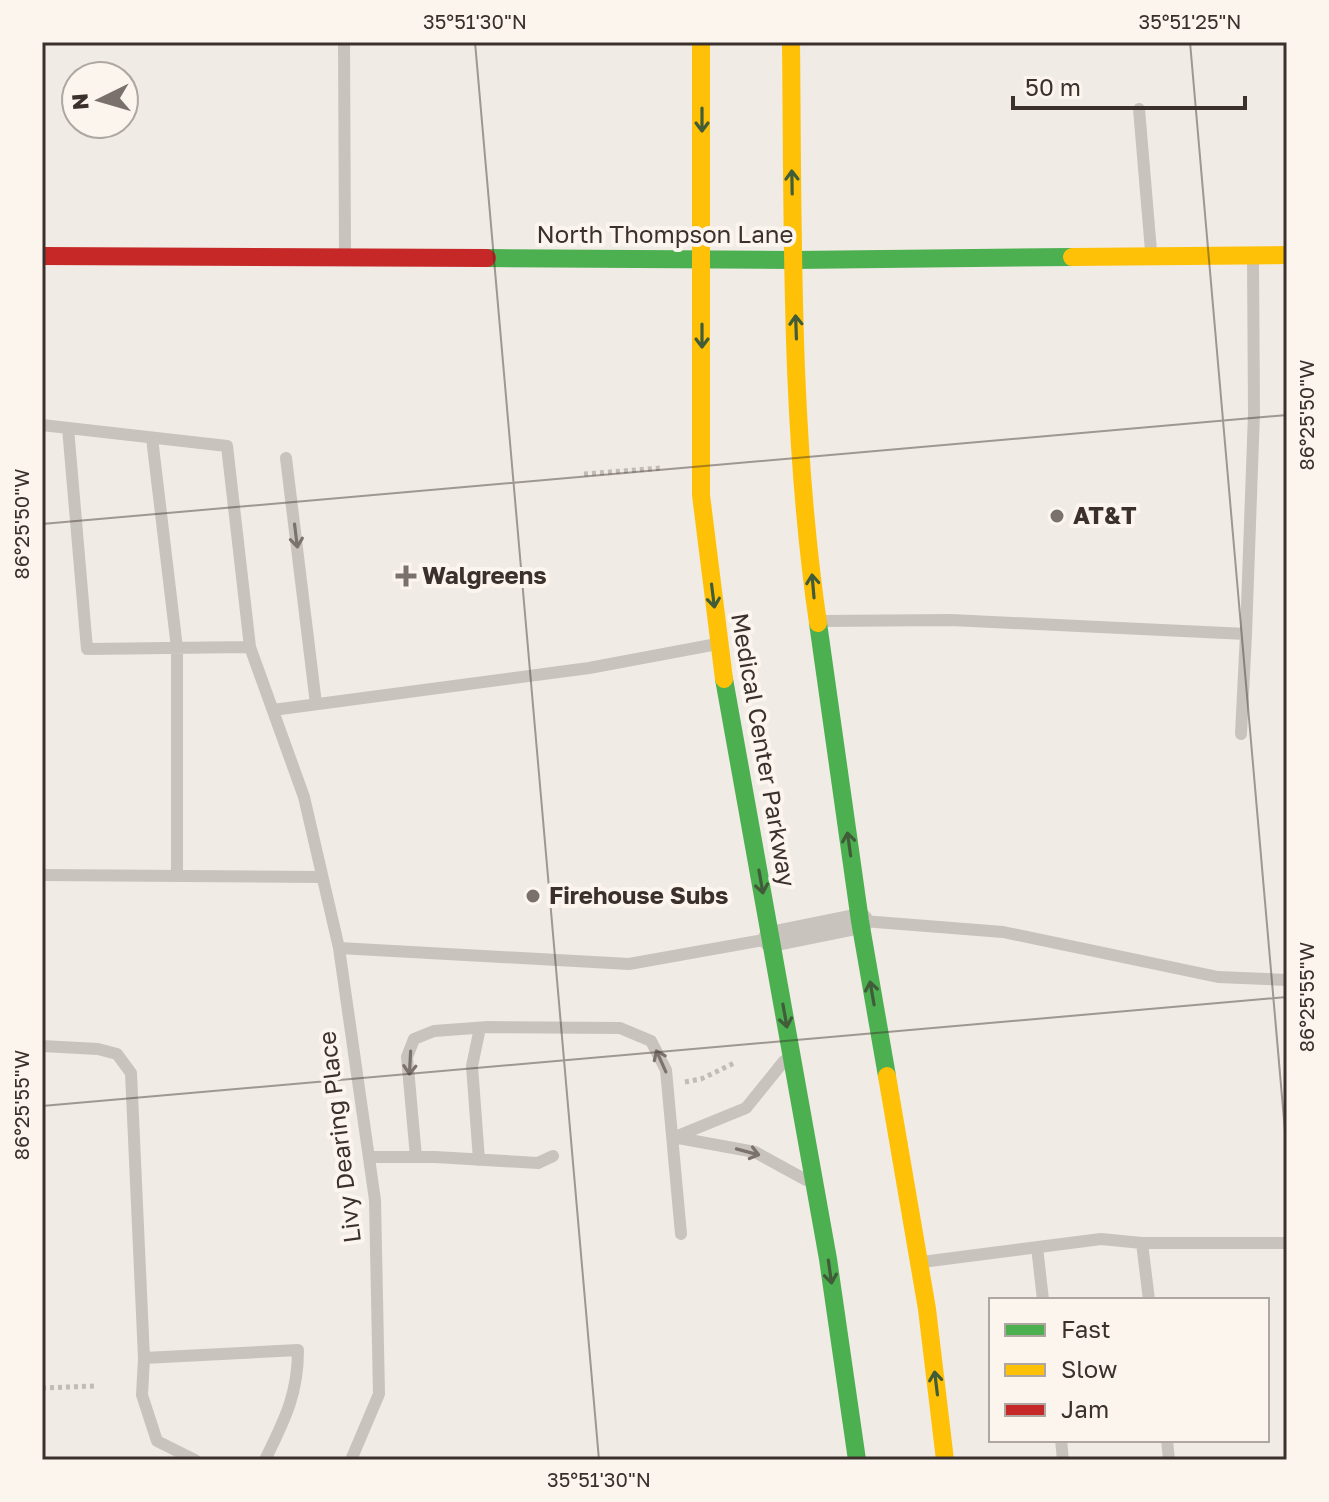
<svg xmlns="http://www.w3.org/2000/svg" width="1329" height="1502" viewBox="0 0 1329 1502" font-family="'Golos Text',sans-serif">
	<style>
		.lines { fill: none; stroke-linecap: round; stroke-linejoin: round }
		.path { stroke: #c2bbb6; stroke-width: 5; stroke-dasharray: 4 4; stroke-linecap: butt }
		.lane { stroke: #c9c3be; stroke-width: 12 }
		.street { stroke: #c9c3be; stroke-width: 26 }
		.fast { stroke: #4caf50; stroke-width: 18 }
		.slow { stroke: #ffc107; stroke-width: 18 }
		.jam { stroke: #c62828; stroke-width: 18 }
		.oneway { stroke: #415c38 }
		.oneway2 { stroke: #7b726d }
		.ticks { fill: none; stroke: #3b302b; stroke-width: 2; stroke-opacity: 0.45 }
		.poi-dot { fill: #7a716c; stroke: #fbf5ee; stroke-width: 3 }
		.labels { text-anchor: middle; stroke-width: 8; stroke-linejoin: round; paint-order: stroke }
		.street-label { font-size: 24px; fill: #3b302b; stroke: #fbf5ee }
		.poi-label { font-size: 24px; font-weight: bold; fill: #3b302b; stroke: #fbf5ee; text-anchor: start }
		.neatline { fill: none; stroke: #3b302b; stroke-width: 3 }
		.ticks-label { font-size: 20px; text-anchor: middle; fill: #3b302b }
	</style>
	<rect width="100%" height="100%" fill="#f0ebe5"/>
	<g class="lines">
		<path class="path" d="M584 474 661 468
			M685 1082 701 1079 736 1062
			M42 1388 96 1386"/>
		<path class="lane" d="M344 42 345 254
			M1139 109 1151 251
			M42 425 227 446 250 647 304 797 339 948 375 1200 379 1394 351 1460
			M68 428 87 649 250 647
			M152 438 177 648V876
			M286 458 316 704
			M820 621 951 620 1246 634 1254 413 1253 258
			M273 710 589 668 717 644
			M1241 734 1246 634
			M42 875 322 877
			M863 921 1003 932 1218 977 1287 980
			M339 948 629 964 769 939
			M42 1046 98 1049 117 1054 131 1073 144 1358 142 1395 157 1441 195 1460
			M673 1137 755 1152 806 1180
			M675 1137 746 1108 784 1061
			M369 1157H435L538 1163 553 1156
			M416 1157 407 1057 414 1039 434 1031 488 1027 620 1028 651 1041 666 1070 681 1234
			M479 1160 472 1066 480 1028
			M1142 1243H1287
			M1037 1247 1043 1300
			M922 1262 1101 1239 1142 1243 1149 1300
			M144 1358 298 1350C298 1395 284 1421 265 1460
			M1061 1440 1063 1460
			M1167 1440 1169 1460"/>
		<path class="street" d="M771 939 860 921"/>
		<path class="fast" d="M487 258 793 260 1072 257
			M818 623 860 921 887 1076
			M724 679 828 1259 857 1460"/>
		<path class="slow" d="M701 42V495L724 679
			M791 42C793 235 790 432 818 623
			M1072 257 1287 255
			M887 1076 927 1309 945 1460"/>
		<path class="jam" d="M42 256 487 258"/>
	</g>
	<defs><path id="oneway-shaft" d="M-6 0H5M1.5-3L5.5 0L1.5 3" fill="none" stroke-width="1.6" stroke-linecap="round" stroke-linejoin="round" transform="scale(2)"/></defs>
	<g class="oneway">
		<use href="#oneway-shaft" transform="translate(702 120) rotate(90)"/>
		<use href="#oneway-shaft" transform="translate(792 182) rotate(-91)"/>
		<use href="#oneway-shaft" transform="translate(796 327) rotate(-92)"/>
		<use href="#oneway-shaft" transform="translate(702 336) rotate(90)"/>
		<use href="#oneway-shaft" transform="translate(813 586) rotate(-95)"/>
		<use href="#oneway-shaft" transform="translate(713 596) rotate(83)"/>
		<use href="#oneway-shaft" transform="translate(849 844) rotate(-98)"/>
		<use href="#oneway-shaft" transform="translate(761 882) rotate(80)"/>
		<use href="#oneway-shaft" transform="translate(872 993) rotate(-100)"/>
		<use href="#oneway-shaft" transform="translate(785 1016) rotate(80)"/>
		<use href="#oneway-shaft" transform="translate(830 1272) rotate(82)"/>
		<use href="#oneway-shaft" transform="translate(936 1383) rotate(-97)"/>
	</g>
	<g class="oneway2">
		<use href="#oneway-shaft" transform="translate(296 536) rotate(83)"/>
		<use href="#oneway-shaft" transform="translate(661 1061) rotate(-114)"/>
		<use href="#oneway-shaft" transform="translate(410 1063) rotate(93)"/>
		<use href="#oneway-shaft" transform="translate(748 1152) rotate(15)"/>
	</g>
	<path class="ticks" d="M475 42 599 1460M1190 42 1287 1154M42 524 1287 415M42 1106 1287 997"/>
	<g class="poi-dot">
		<circle cx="1057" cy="516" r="8"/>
		<path d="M402 564h8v8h8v8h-8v8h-8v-8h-8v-8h8z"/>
		<circle cx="533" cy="896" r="8"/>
	</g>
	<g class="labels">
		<g class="street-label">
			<text x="665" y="243">North Thompson Lane</text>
			<text transform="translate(763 750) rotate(80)" y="8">Medical Center Parkway</text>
			<text transform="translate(340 1137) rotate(-97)" y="8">Livy Dearing Place</text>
		</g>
		<g class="poi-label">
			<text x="1073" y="524">AT&amp;T</text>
			<text x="422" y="584">Walgreens</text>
			<text x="549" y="904">Firehouse Subs</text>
		</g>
	</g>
	<rect width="1329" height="1502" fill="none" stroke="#fbf5ee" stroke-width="88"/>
	<rect x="989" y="1298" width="280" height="144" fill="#fbf5ee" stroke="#aea6a0" stroke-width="2"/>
	<rect x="1005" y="1324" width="40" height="12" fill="#4caf50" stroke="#aea6a0" stroke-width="2"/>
	<text x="1061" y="1338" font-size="24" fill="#3b302b">Fast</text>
	<rect x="1005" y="1364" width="40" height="12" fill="#ffc107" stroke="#aea6a0" stroke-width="2"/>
	<text x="1061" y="1378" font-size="24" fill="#3b302b">Slow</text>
	<rect x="1005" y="1404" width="40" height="12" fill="#c62828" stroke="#aea6a0" stroke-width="2"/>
	<text x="1061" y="1418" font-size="24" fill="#3b302b">Jam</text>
	<g transform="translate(100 100) rotate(265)"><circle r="38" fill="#fbf5ee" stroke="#aea6a0" stroke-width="2"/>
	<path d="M0-6L14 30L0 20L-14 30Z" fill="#7a716c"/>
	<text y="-12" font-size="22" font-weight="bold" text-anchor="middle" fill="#3b302b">N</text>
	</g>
	<path d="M1013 96v12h232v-12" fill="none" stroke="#3b302b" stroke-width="4"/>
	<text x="1025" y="96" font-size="24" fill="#3b302b" stroke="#fbf5ee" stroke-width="6" paint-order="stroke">50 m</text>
	<rect x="44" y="44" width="1241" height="1414" class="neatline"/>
	<g class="ticks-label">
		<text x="475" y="29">35°51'30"N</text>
		<text x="1190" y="29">35°51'25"N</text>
		<text transform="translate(1307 415) rotate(-90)" y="7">86°25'50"W</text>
		<text transform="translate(22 524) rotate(-90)" y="7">86°25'50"W</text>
		<text transform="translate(1307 997) rotate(-90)" y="7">86°25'55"W</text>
		<text transform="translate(22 1105) rotate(-90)" y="7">86°25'55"W</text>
		<text x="599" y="1487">35°51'30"N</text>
	</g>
</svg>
